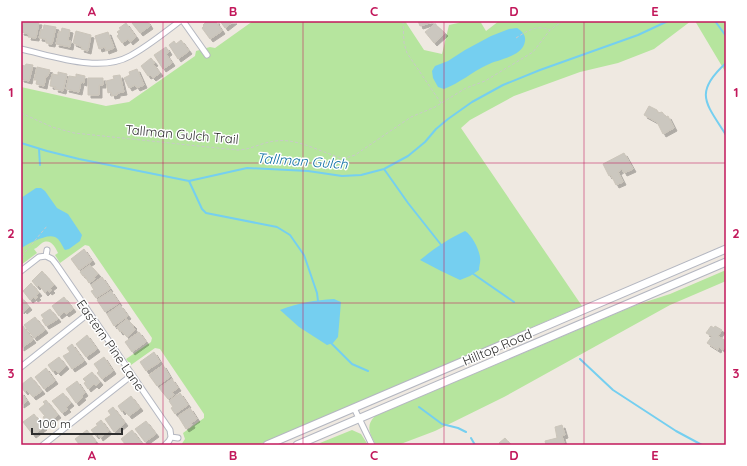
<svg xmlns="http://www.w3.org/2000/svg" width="747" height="466" viewBox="0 0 747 466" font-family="Quicksand,sans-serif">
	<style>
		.green { fill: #b6e59e }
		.water { fill: #75cff0 }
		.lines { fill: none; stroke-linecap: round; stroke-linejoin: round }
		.stream { stroke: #75cff0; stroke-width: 2 }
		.building { fill: #cbc7bf; stroke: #cbc5ba; filter: url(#shadow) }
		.minor-casing { stroke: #b4b7c1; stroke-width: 7 }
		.secondary-casing { stroke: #b4b7c1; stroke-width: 9 }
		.path { stroke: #c9c9c9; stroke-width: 1; stroke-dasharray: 3 2; stroke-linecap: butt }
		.minor { stroke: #fff; stroke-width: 5 }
		.secondary { stroke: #fff; stroke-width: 7 }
		.grid { fill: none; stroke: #c2185b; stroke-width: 1; stroke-opacity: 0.55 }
		.labels { text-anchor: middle; stroke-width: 3; stroke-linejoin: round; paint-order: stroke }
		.street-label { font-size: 13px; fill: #2e2e2e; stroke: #fff }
		.water-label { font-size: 14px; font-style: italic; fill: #0d6fa3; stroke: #fff }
		.neatline { fill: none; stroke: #c2185b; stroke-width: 1.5 }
		.grid-label { font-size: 13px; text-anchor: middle; font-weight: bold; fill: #c2185b }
	</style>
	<defs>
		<filter id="shadow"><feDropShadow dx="3" dy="3" stdDeviation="0" flood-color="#0004"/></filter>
	</defs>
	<rect width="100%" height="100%" fill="#efe9e1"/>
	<path class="green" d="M253 21H405L424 50 442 54 449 25 458 23 461 21H480L486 31 499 21H691L654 49 618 63 580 72 514 96 470 120 461 128 582 306 258 445H181L185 439 183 433 204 418V414L160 349 155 348 131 365 126 359 151 342 152 338 89 246 85 245 60 263 55 255 58 253C55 246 50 238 42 243 39 245 37 248 34 249L37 253 21 265V87L106 106 129 102 195 56 196 51 210 47 215 48Z
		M695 21H726V73Z
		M726 270V281L670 305 504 397 435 431 398 445H376C370 434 365 426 375 416L636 305 670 294Z
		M352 430 361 434 368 445H315Z"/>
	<path class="water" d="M517 28C522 31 526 35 525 41 523 57 498 59 487 65 472 72 460 83 444 89L438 87 433 78 432 71 435 66 448 61 465 50 491 36 509 29Z
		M36 188H41L45 191 57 208 68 214 82 235 80 241 69 249 65 250C62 246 60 239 55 237 47 233 28 244 21 248V198Z
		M465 231C472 235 479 249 480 257 481 261 479 266 479 270L470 276 460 280 441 271 420 260C435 248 448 239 465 231Z
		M334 299 341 302 338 337 333 343 327 345 299 327 280 310C298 303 315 300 334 299Z"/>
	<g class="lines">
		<path class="stream" d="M715 21 726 36
			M726 63C693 93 706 103 726 135
			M21 143 47 151 79 159 189 181 247 168 308 171 342 176 361 175 384 169 408 156 425 142 436 129 448 119 472 102 503 85 540 70 638 35 668 21
			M39 149 40 165
			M384 169 408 203 442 246
			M189 181 202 209 206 213 277 227 290 235 304 255 317 293 318 301
			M472 273 514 302
			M330 342 352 364 368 371
			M580 359 613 390 676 431 702 445
			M419 407 442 424 458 428 466 432
			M471 438 475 445"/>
	</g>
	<path class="building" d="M24 21 39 22 36 38 28 37 29 34 21 32Z
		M135 21H147L150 26 140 33 132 23Z
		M207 21H217L216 22 222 31 210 39 202 28 204 26 203 25Z
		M220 21H234L225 28Z
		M418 21H433V22L420 26Z
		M126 23 136 37 130 42 128 39 122 43 117 36 119 34 117 32 121 29 119 28Z
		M435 24 445 33 434 43 425 32Z
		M44 25 56 27 52 44 46 43V39L39 38 41 29 43 30Z
		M62 28 70 30 68 40 71 41 70 47 56 44 59 31 61 32Z
		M76 31 91 35 88 51 81 49 82 47 73 43Z
		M108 32 114 48 106 51 105 47 99 49 95 36Z
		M181 40 189 51 178 59 169 45 174 41 176 44Z
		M166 47 169 52 166 54 172 63 163 69 154 55Z
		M151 58 155 63 153 64 160 73 153 78 150 75 148 76 141 66Z
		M26 64 33 65 29 81 21 79V65L25 66Z
		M37 67 50 70 48 76H46L44 86 36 84 37 80H34Z
		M137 69 144 85 137 88 135 85 129 88 124 78 130 75 129 72Z
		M58 72 67 74 63 91 55 89 56 87 50 86 52 74 58 75Z
		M76 74 85 76 84 83 81 82 79 92 66 89 69 76 76 77Z
		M120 75 124 92 117 93V95L112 96 111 92 108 93 106 81 114 79 113 76Z
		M88 78H103V85H99V95H88Z
		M649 106 657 110 658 113 662 112 666 117 668 116 674 128 663 134 657 122 644 115Z
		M624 153 633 169 624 173 622 169 618 172 623 182 616 185 611 175 609 176 603 164Z
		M84 249 92 261 79 270 71 259Z
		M90 265 98 274 94 277 95 279 89 283 84 275 83 276 80 272Z
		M42 271 54 285 50 288 52 290 49 292 48 290 45 293 39 285 37 287 32 281Z
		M102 277 110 289 96 298 91 291 94 290 91 285Z
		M31 283 39 293 36 295 38 297 35 299 34 297 30 300 23 291Z
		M111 291 119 303 105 312 97 300Z
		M21 297 29 307 24 311 23 309 21 311Z
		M64 297 73 309 66 314 64 312 59 316 52 306Z
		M120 305 128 316 114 326 107 314Z
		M50 309 58 319 46 326 42 320 44 319 41 315Z
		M35 317 45 330 34 338 24 325Z
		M127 319 134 326 133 327 135 330 127 337 122 331 120 332 117 327Z
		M23 326 33 340 21 348V327Z
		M711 326 714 328 715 326 722 330 718 336 726 341V345L723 350 719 347 718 350 707 343 712 336 706 333Z
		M139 332 146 342 132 352 125 342Z
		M87 335 97 349 86 357 76 344Z
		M72 344 84 361 72 369 63 356 70 352 67 348Z
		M154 352 160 362 146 371 140 362Z
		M59 357 66 366 58 373 55 370 53 372 48 365Z
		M104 357 113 371 102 379 97 373 99 371 94 364Z
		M163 365 170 377 157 386 149 375Z
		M46 368 55 381 44 389 35 377Z
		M92 372 100 382 96 386 94 384 88 389 84 383 86 382 83 379Z
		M31 377 42 391 33 397 27 390 25 392 21 387V385Z
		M172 379 178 388 172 392 174 395 168 399 159 388Z
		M77 381 85 393 81 396 83 397 76 403 66 389Z
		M21 392 27 401 21 405Z
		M63 393 71 403 66 407 68 409 62 413 52 401Z
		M180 393 188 405 175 414 171 408 173 407 169 401Z
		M131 396 140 408 129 416 124 410 122 412 118 406Z
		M46 400 58 415 47 423 43 417 45 416 39 409 45 404 43 402Z
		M113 407 125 423 114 432 105 419 111 415 108 411Z
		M190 408 197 419 191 423 192 425 186 429 178 416Z
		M34 414 44 427 33 435 23 422Z
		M101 420 109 431 100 438 98 434 96 436 91 430 98 425 96 424Z
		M146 421 156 434 145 442 135 429Z
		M562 425 565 435 562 436 564 443 558 445H546L545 441 557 438 555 427Z
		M87 430 96 442 91 445H82L81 443 79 444 75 439Z
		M132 430 143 445H126L121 439Z
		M505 438 511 445H501L499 443Z"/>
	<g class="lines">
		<defs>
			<path id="minor" d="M183 21 207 55
				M21 49C53 56 100 73 130 56 147 47 164 33 180 21
				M46 256 52 259 56 264 170 430 171 437
				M46 256 47 250
				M21 271 39 257 46 256
				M21 367 89 313
				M354 408 372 445
				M171 437 178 438
				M43 445 132 375
				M165 445 169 441 171 437"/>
			<path id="secondary" d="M267 445 726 249
				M297 445 726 262"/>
		</defs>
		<use href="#minor" class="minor-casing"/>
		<use href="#secondary" class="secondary-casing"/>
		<path class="path" d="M403 21 404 43 407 53 441 103
			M516 38C527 31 537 24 550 30
			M21 113 52 127 74 133 237 150C251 150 262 142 276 141 296 138 319 151 338 157 345 159 349 157 355 155L411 117 435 107 466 88 485 81 533 52 550 30 563 21
			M21 256 25 258
			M22 256 47 226"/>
		<use href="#minor" class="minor"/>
		<use href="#secondary" class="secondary"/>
	</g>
	<path class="grid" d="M163 21V445M303 21V445M444 21V445M584 21V445M21 163H726M21 303H726"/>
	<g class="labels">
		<g class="street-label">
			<text transform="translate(182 134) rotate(5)" y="5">Tallman Gulch Trail</text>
			<text transform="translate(111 345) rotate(55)" y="5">Eastern Pine Lane</text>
			<text transform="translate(497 347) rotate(-23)" y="5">Hilltop Road</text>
		</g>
		<g class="water-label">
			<text transform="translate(302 161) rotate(4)" y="5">Tallman Gulch</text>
		</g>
	</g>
	<rect width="747" height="466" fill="none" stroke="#ffffff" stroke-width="44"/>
	<path d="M32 428v6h90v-6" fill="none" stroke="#2e2e2e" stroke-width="2"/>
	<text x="38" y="428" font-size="12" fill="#2e2e2e" stroke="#ffffff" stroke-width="3" paint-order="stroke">100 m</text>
	<rect x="22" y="22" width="703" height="422" class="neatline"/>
	<g class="grid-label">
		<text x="92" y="16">A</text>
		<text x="233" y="16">B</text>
		<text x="374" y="16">C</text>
		<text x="514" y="16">D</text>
		<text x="655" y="16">E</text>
		<text x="11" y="97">1</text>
		<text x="736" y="97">1</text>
		<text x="11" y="238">2</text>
		<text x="736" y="238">2</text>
		<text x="11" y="378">3</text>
		<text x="736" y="378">3</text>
		<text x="92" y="460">A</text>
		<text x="233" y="460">B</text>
		<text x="374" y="460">C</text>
		<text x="514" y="460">D</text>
		<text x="655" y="460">E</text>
	</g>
</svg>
